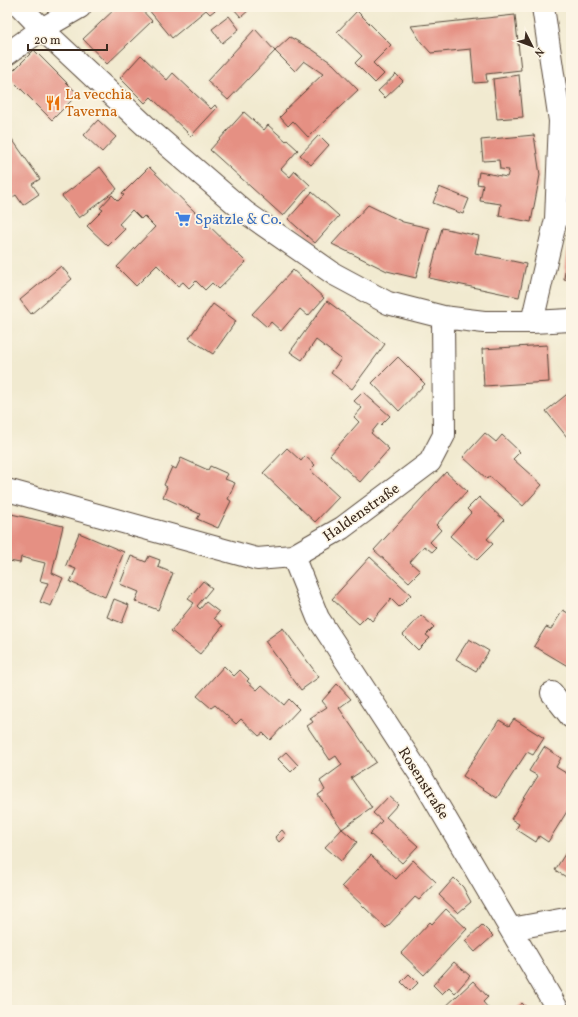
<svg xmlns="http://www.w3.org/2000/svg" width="578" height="1017" viewBox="0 0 578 1017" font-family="Vollkorn,serif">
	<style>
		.building { fill: #e59083 }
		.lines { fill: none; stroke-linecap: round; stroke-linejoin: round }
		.minor-casing { stroke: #564739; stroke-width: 24 }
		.minor { stroke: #fff; stroke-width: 22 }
		.labels { text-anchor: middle; stroke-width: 3.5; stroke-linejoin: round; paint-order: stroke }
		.food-label { font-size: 15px; fill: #c56008; stroke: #fcf5e5; text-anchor: start }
		.shop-label { font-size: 15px; fill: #366cbe; stroke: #fcf5e5; text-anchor: start }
		.street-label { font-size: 15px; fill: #3b2a1e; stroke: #fcf5e5 }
	</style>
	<rect width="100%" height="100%" fill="#fcf5e5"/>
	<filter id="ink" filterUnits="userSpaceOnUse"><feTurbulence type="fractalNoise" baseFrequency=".025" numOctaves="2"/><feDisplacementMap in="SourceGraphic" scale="8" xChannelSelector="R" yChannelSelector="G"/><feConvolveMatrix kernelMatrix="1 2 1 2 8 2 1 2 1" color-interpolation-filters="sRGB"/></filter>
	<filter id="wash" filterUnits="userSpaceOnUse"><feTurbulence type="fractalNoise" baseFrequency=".012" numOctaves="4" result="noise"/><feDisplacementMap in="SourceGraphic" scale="16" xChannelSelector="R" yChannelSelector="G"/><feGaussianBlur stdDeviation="0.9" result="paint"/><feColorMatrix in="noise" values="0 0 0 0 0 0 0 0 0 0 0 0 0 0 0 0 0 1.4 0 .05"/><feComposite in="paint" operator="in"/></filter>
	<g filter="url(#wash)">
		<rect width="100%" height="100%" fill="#f1ead0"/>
		<g id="blocks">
			<path class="building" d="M117 7H139L152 21 107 64 83 39Z
				M151 7H219L210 14 206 10 172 38 148 9Z
				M234 7H246L249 10 241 17 233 8Z
				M357 11 391 45 373 63 384 74 375 83 355 63 362 56 337 32Z
				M515 15 521 70 486 74 487 82 474 83 471 49 431 53 421 42 411 26Z
				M229 16 239 29 222 43 212 29Z
				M255 29 275 51 228 100 207 81Z
				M290 37 313 50 333 64 358 90 308 137 293 121 288 126 280 117 286 111 285 110 323 74 304 61 295 71 275 51Z
				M34 50 78 94 52 120 8 76Z
				M141 55 167 80 173 73 211 109 215 105 217 108 191 136 151 97 145 103 120 78Z
				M396 74 403 81 385 98 378 91Z
				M519 75 523 117 497 119 493 79Z
				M244 112 264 130 268 125 286 141 287 140 298 150 281 169 290 177 295 171 310 185 283 216 210 150Z
				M98 120 116 137 102 152 84 135Z
				M319 135 329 145 311 165 300 155Z
				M534 135 540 175 531 222 499 216 501 204 480 201 483 185 477 184 479 172 507 177 509 170 500 169 499 160 483 161 481 140Z
				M12 139 40 179 32 184 39 194 23 205 16 195 10 199 7 194V142Z
				M100 167 117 189 79 218 62 196Z
				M149 167 246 262 218 289 212 283 205 290 196 281 189 288 183 282 178 286 157 265 136 286 117 267 155 227 144 216 141 219 132 210 119 224 125 229 108 246 87 226 103 210 100 208 112 195 118 201 124 195 122 194Z
				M439 187 469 199 463 214 433 203Z
				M312 192 339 216 315 243 288 219Z
				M368 205 403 222 429 228 416 278 387 271 332 244Z
				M442 228 479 236 475 253 526 264 519 297 429 278Z
				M568 248H571V280L564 279Z
				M61 266 72 279 31 314 20 300Z
				M293 270 324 298 308 316 300 309 281 331 271 322 267 327 252 314Z
				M327 301 385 344 352 389 331 373 341 359 316 340 302 360 290 352Z
				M213 304 236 321 213 354 189 338Z
				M547 345 549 382 484 386 482 349Z
				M398 357 425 384 399 411 372 383Z
				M571 391V442L546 411Z
				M363 392 390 416 381 425 379 423 371 433 389 449 360 482 330 455 359 422 354 417 362 408 354 401Z
				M485 433 496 442 502 435 520 452 513 459 542 485 523 506 489 476 487 479 463 457Z
				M287 448 301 461 305 456 315 465 310 470 339 497 315 522 263 473Z
				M181 458 208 470 210 466 228 474 225 479 235 483 228 499 231 501 218 528 197 519 200 514 163 497 167 487 164 485 172 467 176 469Z
				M446 472 467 491 436 525 441 530 430 542 436 548 432 552 424 546 410 562 420 571 409 582 374 550Z
				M479 497 504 520 487 539 493 544 477 560 450 536 471 513 467 509Z
				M7 513 63 526 52 573 63 578 51 606 40 602 48 583 40 581 45 563 21 557 20 563 9 561 7 567Z
				M79 533 124 552 105 597 70 582 76 569 66 565Z
				M131 556 146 562 149 556 160 560 158 567 173 573 158 610 135 601 139 592 120 584Z
				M370 557 411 595 399 607 391 599 372 621 367 616 359 624 332 599Z
				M203 581 212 588 197 606 200 609 206 602 219 612 214 618 223 626 200 654 171 631 194 603 188 599Z
				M114 599 129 605 122 623 107 617Z
				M563 610 571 615V668L534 646 546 627 551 629Z
				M421 615 434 627 426 635 430 638 418 650 403 635Z
				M283 628 319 677 301 690 265 641Z
				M469 639 489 651 476 671 456 659Z
				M224 666 234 676 240 670 249 679 247 681 257 690 262 685 284 705 289 699 299 709 270 740 263 733 259 736 241 719 236 724 215 705 211 708 197 696Z
				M337 684 351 699 339 708 376 762 351 778 372 808 342 829 357 842 341 861 325 847 342 829 318 795 325 790 320 781 342 765 336 756 330 760 307 726 313 722 310 718 327 707 322 701Z
				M514 719 544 738 533 755 527 752 497 798 463 776 499 720 509 726Z
				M544 747 561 758 556 767 571 776V805L548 842 539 836 536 842 516 829 519 824 511 819 538 776 529 771Z
				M286 752 298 765 291 772 278 759Z
				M389 796 398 804 386 817 418 846 402 863 370 834 382 821 373 813Z
				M282 830 286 835 279 842 275 837Z
				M570 846H571V880L555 870Z
				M371 855 396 879 413 860 436 882 419 900 415 897 386 928 342 886Z
				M454 878 463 887 471 902 458 913 439 895Z
				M446 909 467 929 424 975 401 953 430 922 432 924Z
				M482 925 493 936 475 952 465 941Z
				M454 962 470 976 455 993 449 987 442 994 433 985Z
				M409 974 418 983 410 991 401 982Z
				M473 981 488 997 483 1002 490 1010H442Z
				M522 1003 529 1010H515Z"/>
		</g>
	</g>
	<g filter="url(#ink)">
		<use href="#blocks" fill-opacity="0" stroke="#564739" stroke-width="1"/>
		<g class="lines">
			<defs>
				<path id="minor" d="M21 7 42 29 151 131 245 212 334 274 388 303 443 317 484 322H532L571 320
					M7 54 42 29 80 7
					M532 322 556 219 560 121 543 7
					M7 490 257 559 293 556 342 528 430 462 444 435 443 317
					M293 556 318 618 419 773 558 1010
					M552 693 571 717
					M511 929 571 918"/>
			</defs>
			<use href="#minor" class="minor-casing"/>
			<use href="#minor" class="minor"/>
		</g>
	</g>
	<defs>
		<symbol id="restaurant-bare" viewBox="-9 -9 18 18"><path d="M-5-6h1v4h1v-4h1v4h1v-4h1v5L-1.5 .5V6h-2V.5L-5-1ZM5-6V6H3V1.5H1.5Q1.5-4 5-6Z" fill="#e8710a" stroke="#fcf5e5" stroke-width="2.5" paint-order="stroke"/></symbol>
		<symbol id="supermarket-bare" viewBox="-9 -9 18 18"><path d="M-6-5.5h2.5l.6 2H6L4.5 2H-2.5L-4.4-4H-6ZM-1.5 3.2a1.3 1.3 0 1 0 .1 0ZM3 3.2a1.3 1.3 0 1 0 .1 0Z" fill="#3f7fe0" stroke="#fcf5e5" stroke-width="2.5" paint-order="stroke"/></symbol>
	</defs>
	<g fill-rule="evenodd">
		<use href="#restaurant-bare" x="42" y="92" width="22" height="22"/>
		<use href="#supermarket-bare" x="172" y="208" width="22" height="22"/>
	</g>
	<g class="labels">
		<g class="food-label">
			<text x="65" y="99">La vecchia<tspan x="65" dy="17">Taverna</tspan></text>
		</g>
		<g class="shop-label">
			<text x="195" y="224">Spätzle &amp; Co.</text>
		</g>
		<g class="street-label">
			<text transform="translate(361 512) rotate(-35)" y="5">Haldenstraße</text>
			<text transform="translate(424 783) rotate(58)" y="5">Rosenstraße</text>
		</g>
	</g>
	<rect width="578" height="1017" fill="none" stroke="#fcf5e5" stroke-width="24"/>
	<g transform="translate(532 46) rotate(132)" stroke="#fcf5e5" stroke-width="3" paint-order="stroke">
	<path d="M0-3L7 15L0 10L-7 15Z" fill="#3b2a1e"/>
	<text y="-6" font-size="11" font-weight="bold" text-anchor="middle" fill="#3b2a1e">N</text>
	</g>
	<path d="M28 44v6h79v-6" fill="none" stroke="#3b2a1e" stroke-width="2"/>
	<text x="34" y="44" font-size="12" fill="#3b2a1e" stroke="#fcf5e5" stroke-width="3" paint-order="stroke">20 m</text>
</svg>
